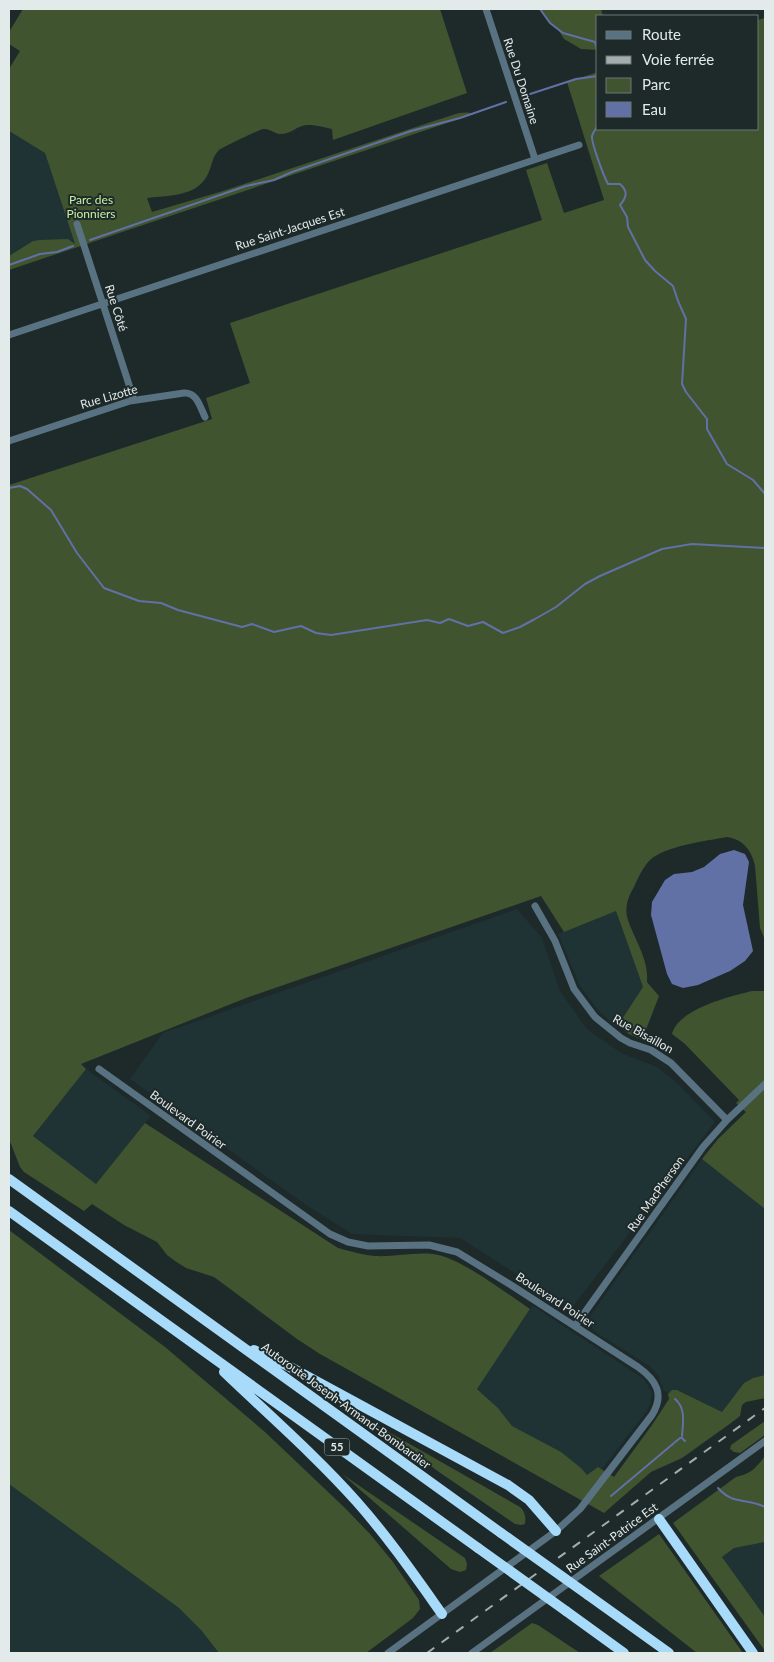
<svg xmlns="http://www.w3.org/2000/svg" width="774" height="1662" viewBox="0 0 774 1662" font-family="Lato,sans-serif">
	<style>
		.built { fill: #1f3334 }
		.green { fill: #405430 }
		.water { fill: #6171a6 }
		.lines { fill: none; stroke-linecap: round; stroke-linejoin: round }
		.stream { stroke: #6171a6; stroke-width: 2 }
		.minor { stroke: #597282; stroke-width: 7 }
		.highway { stroke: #a8dbfa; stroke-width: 10 }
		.rail { stroke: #a4acac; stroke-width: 2; stroke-dasharray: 9 9; stroke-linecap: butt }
		.highway-bridge { stroke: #a8dbfa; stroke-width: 10 }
		.labels { text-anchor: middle; stroke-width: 4; stroke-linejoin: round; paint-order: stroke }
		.shield { fill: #1e292a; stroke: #a8b0b0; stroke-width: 1 }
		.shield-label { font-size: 11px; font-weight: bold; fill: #e3eaea }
		.street-label { font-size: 12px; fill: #e3eaea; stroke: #1e292a }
		.park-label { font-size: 12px; fill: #c5f1a1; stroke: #1e292a }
	</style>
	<rect width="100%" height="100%" fill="#1e292a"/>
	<path class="built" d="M9 131 45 153 76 248 9 256Z
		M517 909 542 938 560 991 587 1029 621 1053 657 1067 676 1082 715 1122 571 1309 460 1238 352 1234 306 1205 130 1079 163 1033Z
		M616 911 643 987 616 1027 597 1009 580 986 558 934Z
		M86 1069 151 1116 96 1184 33 1136Z
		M702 1159 765 1209V1375L753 1378 744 1383 722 1412 677 1390H672L669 1393 664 1391 658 1375 651 1367 597 1333 593 1330 590 1319 591 1315Z
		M533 1306 644 1379 652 1392 650 1405 646 1412 602 1469 598 1467 589 1474H585L581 1468 560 1452 512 1426 498 1408 477 1388Z
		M9 1484 179 1608 201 1630 219 1653H9Z
		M765 1542V1617L722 1557 734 1548Z"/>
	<path class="green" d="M23 9H440L467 93 333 140 332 129C324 127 310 123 302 126 295 128 290 134 281 134 274 134 270 128 263 129 261 129 221 148 219 150 212 157 212 166 208 174 197 197 170 195 147 198L152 212 223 191 437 120C448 117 463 109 474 114L9 270V256L33 241 40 240 68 239 75 244 45 153 9 131V69L20 51 9 44V32Z
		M540 9H601L603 16H598V50L581 49 564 39 557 28 550 23Z
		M765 18V940L760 928 755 866C752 851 743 839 727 837 706 841 665 846 650 860 643 867 638 878 634 887 628 897 624 908 628 920 635 941 649 959 647 982L659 996 642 1040 629 1034 618 1025 643 987 616 911 564 932 541 896 246 998 81 1064 86 1069 33 1136 96 1184 145 1123 338 1248C350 1251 362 1255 375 1256 395 1257 414 1252 433 1254 460 1257 507 1294 530 1309L477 1389 498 1408 512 1426 561 1452 581 1468 587 1475 598 1467 614 1477 652 1425 669 1399 668 1394 672 1390H677L722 1412 744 1383 753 1378 765 1375V1398L746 1402 742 1405 740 1416 731 1423 682 1458 651 1472 604 1513 320 1354 297 1339 214 1277 186 1268 175 1261 167 1255 157 1242 124 1225 92 1204 84 1211 24 1172 20 1167 9 1139V485L212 419 206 398 250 383 230 323 542 220 526 170 547 163 564 213 604 200 567 82 598 72V129H758V20Z
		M752 991H765V1209L702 1159 718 1139 746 1112 736 1103 739 1100 685 1044 672 1034C678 1009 731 996 752 991Z
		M9 1230 165 1347 265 1432 346 1509 370 1534 393 1562 419 1600 420 1609 413 1618 405 1624 366 1653H219L201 1630 179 1608 9 1484Z
		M765 1421V1435L740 1453 734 1452 730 1449 731 1445Z
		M373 1423 520 1507C525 1512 526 1516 525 1524L521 1525 515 1524 439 1472Z
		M765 1456V1542L734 1548 722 1557 765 1617V1651L673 1523 736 1477C752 1473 755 1469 765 1456Z
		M342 1474 465 1558 467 1564 466 1570 460 1572 451 1569Z
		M659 1534 743 1653H697L599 1576Z
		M532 1623 538 1625 580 1653H490Z"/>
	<path class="water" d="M734 850 745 854 749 862 743 905 753 951 745 961 730 971 698 985 683 988 672 984 667 974 651 915 652 902 665 880 674 874 692 872 704 867 720 854Z"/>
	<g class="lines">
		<path class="stream" d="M540 9 550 23 563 33 595 42 597 49
			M521 97 576 79 598 76
			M598 125C596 129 593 132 592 136 591 142 604 177 608 184H620C628 191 627 197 620 205L627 217 628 227 645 260 655 271 673 286 678 301 686 319 682 384 686 392 707 419V429L727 464 753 480 765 494
			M90 240 246 186 274 180 292 172 411 131 460 118 506 102
			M9 265 40 254 57 252 73 246
			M9 488 20 486 27 489 51 510 77 553 104 588 139 601 161 603 178 610 242 627 252 624 274 632 301 626 316 633 331 635 427 620 440 623 449 619 468 626 483 622 503 633 520 627 535 619 556 607 585 584 600 576 662 549 692 544 765 548
			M675 1399C686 1408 683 1423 682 1436
			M718 1488C734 1506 746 1497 765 1507
			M611 1496 680 1438H682L685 1441"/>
		<path class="minor" d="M486 9 535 159
			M77 224 134 400
			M9 335 579 145
			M9 441 130 401 184 393C197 392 200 407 205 417
			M535 906 555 941 574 989 595 1017 621 1038 630 1043 651 1050 671 1063 727 1120
			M99 1069 330 1234 348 1242 368 1246 429 1245 457 1252 511 1285 638 1367C656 1380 665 1394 652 1415L580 1509 556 1531 388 1653
			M575 1326 703 1147 727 1120 765 1084
			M472 1653 765 1441"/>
		<path class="highway" d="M9 1179 501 1533
			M9 1211 478 1548
			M254 1350 290 1367 508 1485 529 1500 556 1531
			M224 1372C269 1415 316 1456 357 1502 388 1537 415 1576 442 1614
			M659 1519 753 1653
			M588 1595 669 1653
			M566 1611 624 1653"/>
		<path class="rail" d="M427 1653 765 1408"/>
		<path class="highway-bridge" d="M501 1533 588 1595
			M478 1548 566 1611"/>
	</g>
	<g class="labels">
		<rect class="shield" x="324.5" y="1438.5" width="25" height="17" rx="4"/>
		<g class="shield-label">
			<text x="337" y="1451">55</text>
		</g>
		<g class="street-label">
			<text transform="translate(521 81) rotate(72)" y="4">Rue Du Domaine</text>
			<text transform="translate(290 229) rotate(-18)" y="4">Rue Saint-Jacques Est</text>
			<text transform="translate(116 308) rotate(72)" y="4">Rue Côté</text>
			<text transform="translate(109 397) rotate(-16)" y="4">Rue Lizotte</text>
			<text transform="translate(643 1034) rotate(29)" y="4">Rue Bisaillon</text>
			<text transform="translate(188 1120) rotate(36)" y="4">Boulevard Poirier</text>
			<text transform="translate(656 1194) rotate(-55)" y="4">Rue MacPherson</text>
			<text transform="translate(555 1300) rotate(33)" y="4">Boulevard Poirier</text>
			<text transform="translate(346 1406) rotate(36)" y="4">Autoroute Joseph-Armand-Bombardier</text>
			<text transform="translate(612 1538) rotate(-36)" y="4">Rue Saint-Patrice Est</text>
		</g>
		<g class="park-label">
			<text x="91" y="204">Parc des<tspan x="91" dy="14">Pionniers</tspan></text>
		</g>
	</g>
	<rect width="774" height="1662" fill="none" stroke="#e3eaea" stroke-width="20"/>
	<rect x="596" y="15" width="162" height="115" fill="#1e292a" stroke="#6d7677"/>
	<rect x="606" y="31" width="25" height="8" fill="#597282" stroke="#6d7677"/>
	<text x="642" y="40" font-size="15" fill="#e3eaea">Route</text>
	<rect x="606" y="56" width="25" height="8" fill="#a4acac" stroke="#6d7677"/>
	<text x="642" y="65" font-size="15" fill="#e3eaea">Voie ferrée</text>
	<rect x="606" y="78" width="25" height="15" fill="#405430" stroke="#6d7677"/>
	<text x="642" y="90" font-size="15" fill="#e3eaea">Parc</text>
	<rect x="606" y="102" width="25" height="15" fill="#6171a6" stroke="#6d7677"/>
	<text x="642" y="115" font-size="15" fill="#e3eaea">Eau</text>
</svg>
